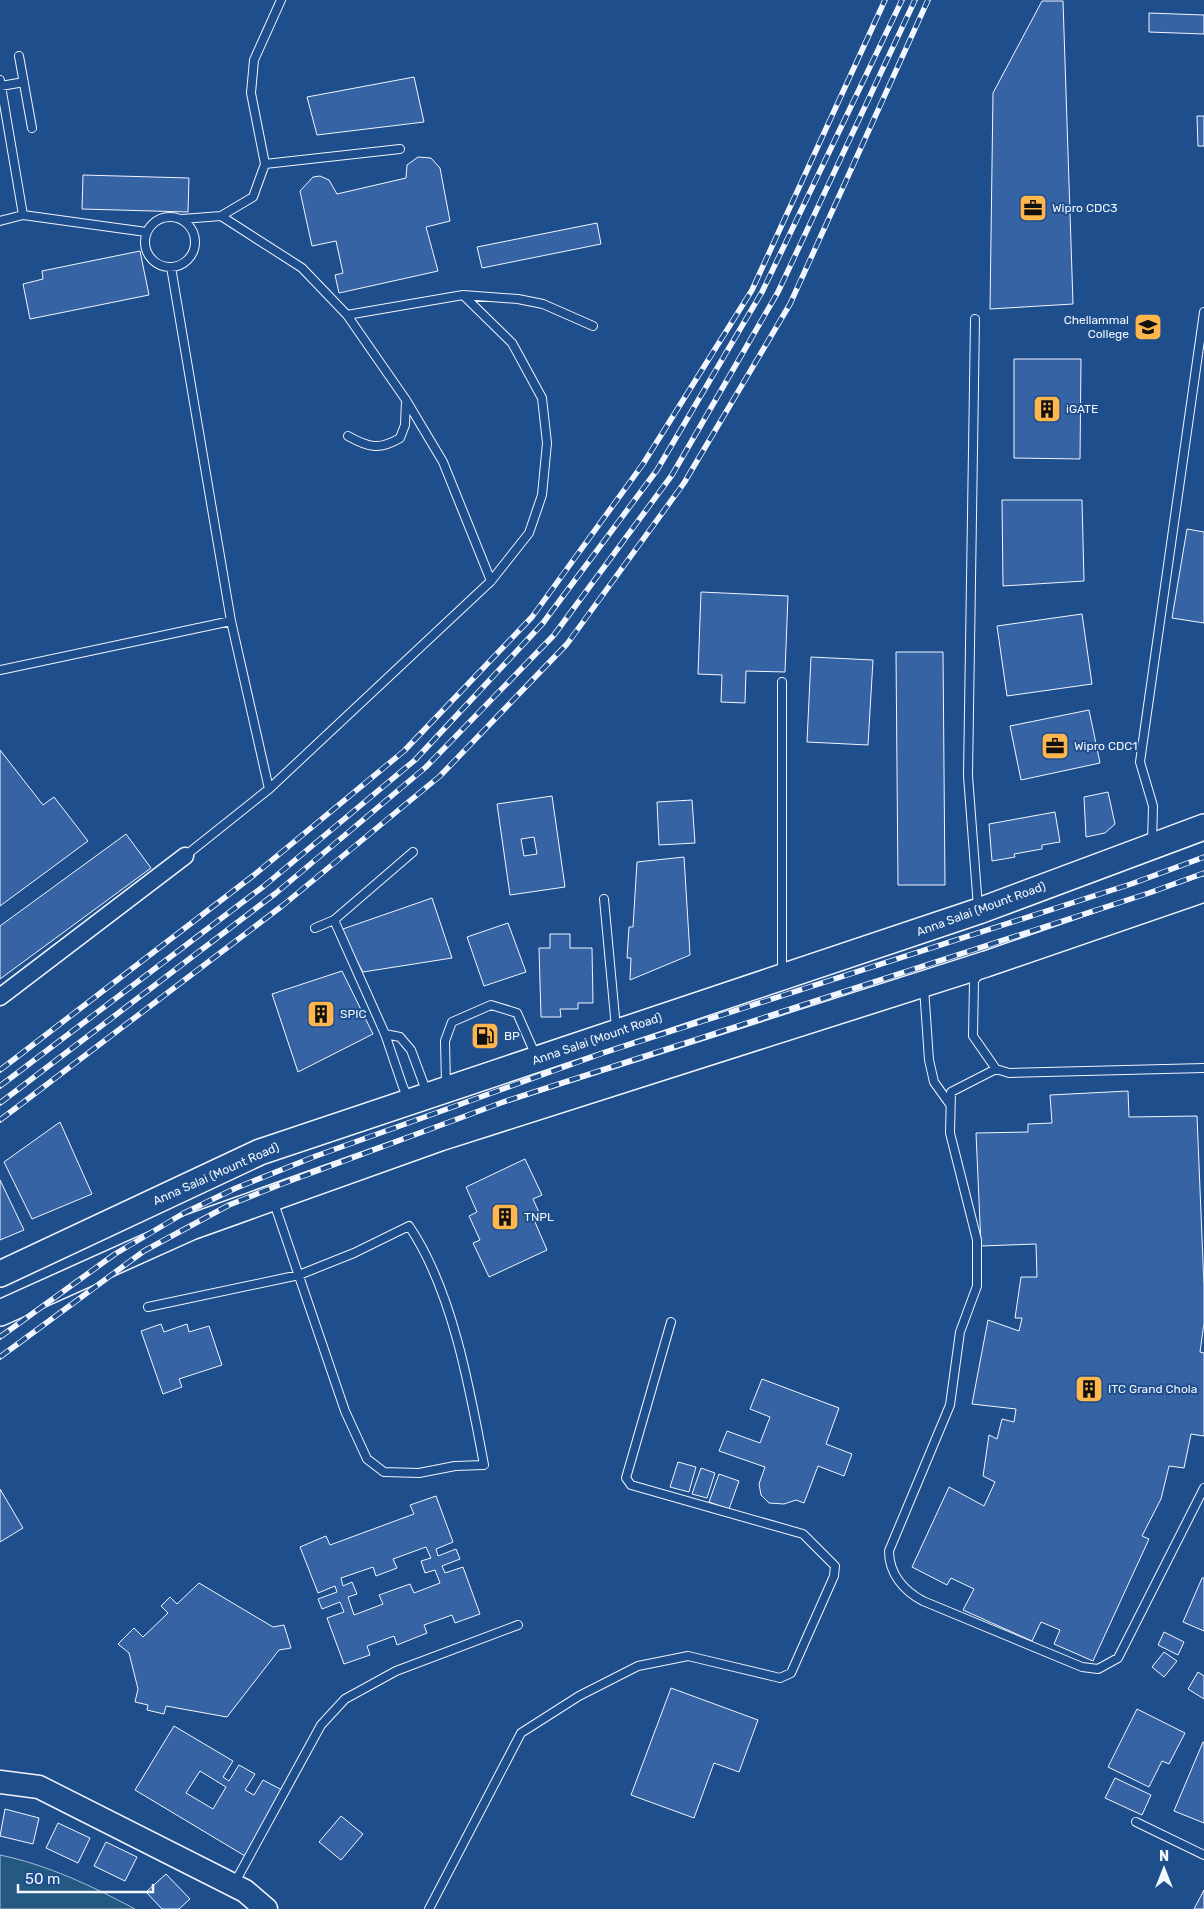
<svg xmlns="http://www.w3.org/2000/svg" width="1204" height="1909" viewBox="0 0 1204 1909" font-family="Rubik,sans-serif">
	<style>
		.pitch { fill: #245a82; stroke: #a8bbd7 }
		.building { fill: #3563a3; stroke: #f2f6ff; fill-rule: evenodd }
		.lines { fill: none; stroke-linecap: round; stroke-linejoin: round }
		.lane-casing { stroke: #f2f6ff; stroke-width: 10 }
		.street-casing { stroke: #f2f6ff; stroke-width: 19 }
		.secondary-casing { stroke: #f2f6ff; stroke-width: 25 }
		.primary-casing { stroke: #f2f6ff; stroke-width: 28 }
		.lane { stroke: #1f4e8c; stroke-width: 8 }
		.street { stroke: #1f4e8c; stroke-width: 16 }
		.secondary { stroke: #1f4e8c; stroke-width: 22 }
		.primary { stroke: #1f4e8c; stroke-width: 25 }
		.rail-casing { stroke: #f2f6ff; stroke-width: 5.5 }
		.rail { stroke: #1f4e8c; stroke-width: 4; stroke-dasharray: 11; stroke-linecap: butt }
		.labels { text-anchor: middle; stroke-width: 4; stroke-linejoin: round; paint-order: stroke }
		.poi-label { font-size: 12px; fill: #f2f6ff; stroke: #1f4e8c; text-anchor: start }
		.street-label { font-size: 12px; fill: #f2f6ff; stroke: #1f4e8c }
	</style>
	<rect width="100%" height="100%" fill="#1f4e8c"/>
	<path class="pitch" d="M0 1855C48 1865 92 1886 135 1909H0Z"/>
	<path class="building" d="M1042 1H1063L1073 304 990 309 993 93Z
		M1149 13 1204 15V34L1149 32Z
		M414 77 424 122 317 135 307 97Z
		M1197 116H1204V146H1198Z
		M418 157 431 158 440 168 450 221 426 227 438 271 339 293 335 275 343 273 336 241 312 246 300 191 313 177 320 176 329 180 337 194 406 178 407 165Z
		M83 175 189 178 188 212 82 209Z
		M597 223 601 244 482 268 477 247Z
		M140 251 149 295 30 319 23 284 43 279 42 271Z
		M1014 359H1081L1080 459 1014 458Z
		M1002 500H1082L1084 581 1003 586Z
		M1187 529 1204 532V623L1172 618Z
		M701 592 788 596 785 672 746 671 745 703 721 702 722 675 698 674Z
		M1082 614 1092 684 1007 696 997 626Z
		M896 652H943L945 885H898Z
		M811 657 873 660 868 745 807 742Z
		M1089 710 1100 763 1021 780 1010 726Z
		M0 750 43 805 54 797 88 841 0 906Z
		M1108 792 1115 824 1105 833 1086 837 1084 797Z
		M552 796 565 887 510 895 497 804ZM534 837 537 854 524 856 521 839Z
		M692 800 695 843 659 845 657 802Z
		M1055 812 1060 842 1042 845V849L1014 854 1015 857 992 861 989 824Z
		M126 834 151 868 0 979V926Z
		M684 857 690 955 630 980 631 958H627L629 927H633L637 862Z
		M432 898 452 958 363 972 340 930Z
		M508 923 526 972 484 986 467 937Z
		M550 934H570V948H592L593 1003H578V1009H560L561 1017H541L539 948H550Z
		M342 971 373 1034 298 1072 272 994Z
		M1128 1091 1129 1117 1197 1116 1204 1286V1323L1200 1352 1204 1353V1436L1191 1434 1184 1468 1169 1466 1161 1499 1142 1536 1149 1539 1093 1661 1054 1644 1060 1630 1041 1622 1032 1641 963 1610 974 1589 951 1578 947 1585 912 1567 949 1487 984 1506 995 1482 983 1476 989 1435 997 1439 1002 1419 1014 1422 1016 1409 972 1404 988 1320 1019 1331 1022 1318H1015L1021 1277H1037L1036 1244 981 1246 976 1133 1028 1132V1124L1052 1123 1050 1095Z
		M60 1122 92 1194 32 1219 4 1162Z
		M525 1159 542 1195 533 1199 542 1219 535 1222 547 1250 489 1277 473 1243 480 1240 469 1216 477 1212 466 1187Z
		M0 1180 24 1230 0 1240Z
		M161 1324 164 1332 187 1324 189 1332 209 1326 222 1365 179 1379 182 1387 163 1394 141 1331Z
		M762 1379 839 1408 826 1444 852 1454 844 1476 818 1466 804 1503 796 1500 784 1504 769 1503 761 1495 759 1484 765 1467 719 1451 727 1431 760 1443 770 1417 750 1409Z
		M678 1462 696 1467 689 1492 670 1487Z
		M701 1468 715 1473 707 1498 692 1494Z
		M719 1474 739 1481 729 1509 709 1502Z
		M0 1489 23 1528 0 1542Z
		M436 1496 453 1542 436 1549 438 1556 456 1549 460 1559 442 1566 445 1573 463 1567 480 1614 455 1623 452 1615 424 1625 427 1633 397 1645 394 1636 367 1646 370 1655 344 1664 327 1618 344 1612 340 1602 322 1609 318 1599 337 1592 335 1586 318 1593 300 1547 326 1536 330 1545 414 1514 410 1505ZM426 1547 431 1558 421 1561 425 1573 435 1570 440 1583 414 1593 410 1584 379 1595 383 1604 354 1615 348 1597 357 1594 352 1582 343 1586 341 1578 373 1567 376 1576 397 1568 393 1559Z
		M1202 1578H1204V1631L1183 1622Z
		M199 1583 273 1627 284 1625 291 1648 279 1650 227 1717 166 1706 164 1714 147 1710 148 1705 135 1702 138 1689 129 1653 118 1644 134 1628 143 1637 168 1613 161 1606 170 1597 177 1604Z
		M1164 1632 1184 1642 1178 1655 1158 1645Z
		M1164 1652 1177 1661 1164 1677 1152 1667Z
		M1198 1672 1204 1676V1699L1188 1689Z
		M671 1688 758 1720 739 1772 714 1763 694 1818 631 1795Z
		M1137 1709 1185 1733 1169 1764 1162 1761 1149 1787 1108 1767Z
		M174 1726 233 1761 223 1777 229 1781 239 1765 255 1774 245 1790 254 1795 263 1780 282 1790 245 1856 135 1790ZM200 1771 226 1787 213 1809 186 1793Z
		M1203 1742H1204V1823L1174 1811Z
		M1115 1778 1151 1795 1142 1815 1105 1798Z
		M5 1809 39 1818 33 1844 0 1836Z
		M341 1816 363 1834 341 1860 319 1842Z
		M58 1823 90 1838 78 1863 46 1848Z
		M106 1842 137 1857 125 1881 94 1866Z
		M166 1874 190 1899 179 1909H162L146 1892Z
		M1204 1890V1909H1194Z"/>
	<g class="lines">
		<defs>
			<path id="lane" d="M19 56 32 128
				M0 80 23 215
				M1 86 24 82
				M265 164 400 149
				M221 216 302 268 347 315 406 400 443 462 491 581
				M145 242a25 25 0 1 1 50 0a25 25 0 1 1-50 0Z
				M182 219 221 216 253 197 265 164 251 93 254 60 281 0
				M0 221 23 215 146 232
				M171 267 231 621 269 789
				M463 295 518 299 543 304 593 326
				M975 319 968 776 978 907
				M348 436C369 448 380 450 400 438L405 425 406 400
				M0 670 231 621
				M1152 843 1153 806 1140 762 1204 312
				M185 856 269 789 491 581 529 533 542 495 547 443 542 398 512 343 463 295 347 315
				M604 899 616 1028
				M334 920 385 1034 403 1087 408 1098
				M315 928 334 920 413 852
				M782 973V682
				M979 974 974 981 973 1036 996 1069 1009 1073 1204 1068
				M924 988 929 1060 934 1082 949 1103
				M385 1034 400 1037 411 1050 427 1093
				M996 1069 951 1092 950 1133 977 1240V1286L960 1332 950 1405 889 1551C889 1574 904 1591 923 1601L1082 1667 1098 1669 1118 1658 1204 1488
				M446 1085 445 1041 452 1022 491 1005 517 1013 536 1056
				M148 1307 299 1275 354 1253 409 1226C452 1289 470 1389 484 1465L455 1466 419 1473 384 1472 367 1459 345 1411 273 1200
				M1136 1822 1204 1855
				M234 1884 321 1725 345 1699 396 1671 518 1625
				M429 1909 521 1733 579 1696 638 1666 688 1656 780 1678 791 1673 834 1576 835 1566 803 1534 631 1485 626 1478 671 1322"/>
			<path id="street" d="M0 997 185 856"/>
			<path id="secondary" d="M0 1782 39 1787 245 1891 266 1909"/>
			<path id="primary" d="M0 1274 260 1152 979 911 1204 827
				M0 1313 191 1227 440 1138 986 964 1204 889"/>
		</defs>
		<use href="#lane" class="lane-casing"/>
		<use href="#street" class="street-casing"/>
		<use href="#secondary" class="secondary-casing"/>
		<use href="#primary" class="primary-casing"/>
		<use href="#lane" class="lane"/>
		<use href="#street" class="street"/>
		<use href="#secondary" class="secondary"/>
		<use href="#primary" class="primary"/>
		<defs>
			<path id="rail" d="M0 1070 254 875 404 751 532 617 643 464 752 290 885 0
				M0 1086 264 886 415 760 543 623 657 470 762 292 902 0
				M0 1103 276 893 426 767 554 635 672 475 778 292 915 0
				M0 1120 282 906 440 776 567 644 684 483 790 304 928 0
				M0 1337 115 1254 184 1213 236 1188 316 1156 603 1053 1131 884 1204 857
				M0 1357 144 1251 229 1205 279 1185 506 1101 1149 893 1204 873"/>
		</defs>
		<use href="#rail" class="rail-casing"/>
		<use href="#rail" class="rail"/>
	</g>
	<defs>
		<symbol id="office-square" viewBox="-11 -11 22 22"><rect x="-9" y="-9" width="18" height="18" rx="4" fill="#ffb74d" stroke="#1f4e8c"/><path d="M-6-3h4V-5.5h4V-3h4V5H-6ZM-1-4.5V-3h2v-1.5ZM-6 0V1H6V0Z" fill="#111"/></symbol>
		<symbol id="university-square" viewBox="-11 -11 22 22"><rect x="-9" y="-9" width="18" height="18" rx="4" fill="#ffb74d" stroke="#1f4e8c"/><path d="M0-5L7-2L0 1L-7-2ZM-4 1L0 2.5L4 1V4Q0 6-4 4Z" fill="#111"/></symbol>
		<symbol id="building-square" viewBox="-11 -11 22 22"><rect x="-9" y="-9" width="18" height="18" rx="4" fill="#ffb74d" stroke="#1f4e8c"/><path d="M-4-6H4V6H1V3H-1V6H-4ZM-2.5-4.3h1.7v1.8h-1.7ZM.8-4.3h1.7v1.8H.8ZM-2.5-1h1.7V.8h-1.7ZM.8-1h1.7V.8H.8Z" fill="#111"/></symbol>
		<symbol id="fuel-square" viewBox="-11 -11 22 22"><rect x="-9" y="-9" width="18" height="18" rx="4" fill="#ffb74d" stroke="#1f4e8c"/><path d="M-5.5-6h7V0h2V4h1.3V-2.5L3-4.5l.8-.8L6-3V5H2.5V1h-1V6h-7ZM-4.2-4.7v3.2H.2V-4.7Z" fill="#111"/></symbol>
	</defs>
	<g fill-rule="evenodd">
		<use href="#office-square" x="1017" y="192" width="32" height="32"/>
		<use href="#university-square" x="1132" y="311" width="32" height="32"/>
		<use href="#building-square" x="1031" y="393" width="32" height="32"/>
		<use href="#office-square" x="1039" y="730" width="32" height="32"/>
		<use href="#building-square" x="305" y="998" width="32" height="32"/>
		<use href="#fuel-square" x="469" y="1020" width="32" height="32"/>
		<use href="#building-square" x="489" y="1201" width="32" height="32"/>
		<use href="#building-square" x="1073" y="1373" width="32" height="32"/>
	</g>
	<g class="labels">
		<g class="poi-label">
			<text x="1052" y="212">Wipro CDC3</text>
			<text x="1129" y="324" text-anchor="end">Chellammal<tspan x="1129" dy="14">College</tspan></text>
			<text x="1066" y="413">iGATE</text>
			<text x="1074" y="750">Wipro CDC1</text>
			<text x="340" y="1018">SPIC</text>
			<text x="504" y="1040">BP</text>
			<text x="524" y="1221">TNPL</text>
			<text x="1108" y="1393">ITC Grand Chola</text>
		</g>
		<g class="street-label">
			<text transform="translate(981 909) rotate(-20)" y="4">Anna Salai (Mount Road)</text>
			<text transform="translate(597 1039) rotate(-19)" y="4">Anna Salai (Mount Road)</text>
			<text transform="translate(216 1174) rotate(-24)" y="4">Anna Salai (Mount Road)</text>
		</g>
	</g>
	<g transform="translate(1164 1869)" stroke="#1f4e8c" stroke-width="4" paint-order="stroke">
	<path d="M0-4L9 19L0 12L-9 19Z" fill="#f2f6ff"/>
	<text y="-8" font-size="14" font-weight="bold" text-anchor="middle" fill="#f2f6ff">N</text>
	</g>
	<path d="M18 1884v8h135v-8" fill="none" stroke="#f2f6ff" stroke-width="2.5"/>
	<text x="25" y="1884" font-size="15" fill="#f2f6ff" stroke="#1f4e8c" stroke-width="4" paint-order="stroke">50 m</text>
</svg>
